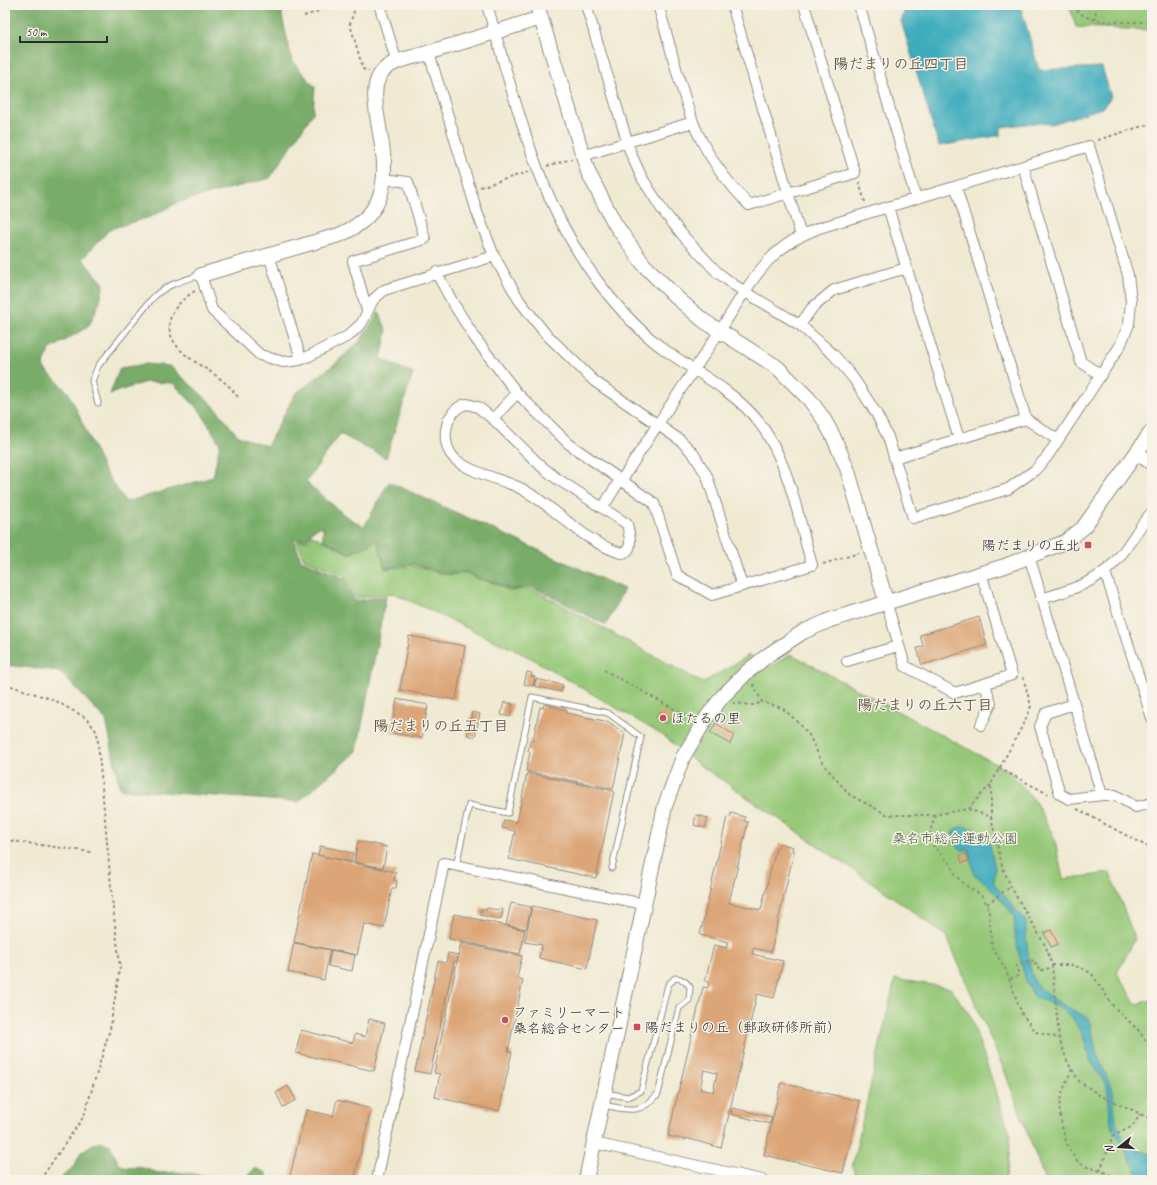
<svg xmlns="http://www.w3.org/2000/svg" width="1157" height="1185" viewBox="0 0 1157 1185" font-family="Caveat,'Klee One',sans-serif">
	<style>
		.green { fill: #96c878; stroke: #607a52 }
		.forest { fill: #78ac68; stroke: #526c4a }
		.water { fill: #3eacbc; stroke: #346c74 }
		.building { fill: #dca577; fill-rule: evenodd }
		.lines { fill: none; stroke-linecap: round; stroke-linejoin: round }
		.lane-casing { stroke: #8e8a7f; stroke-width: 7 }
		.street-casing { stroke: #8e8a7f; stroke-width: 12 }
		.secondary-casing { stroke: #8e8a7f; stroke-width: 16 }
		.path { stroke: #8e8a7f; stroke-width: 2; stroke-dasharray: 3 3; stroke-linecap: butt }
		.lane { stroke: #fff; stroke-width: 5 }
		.street { stroke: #fff; stroke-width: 10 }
		.secondary { stroke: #fff; stroke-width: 14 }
		.poi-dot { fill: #d1495b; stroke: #f7f3e8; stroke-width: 1.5 }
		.labels { text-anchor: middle; stroke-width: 3; stroke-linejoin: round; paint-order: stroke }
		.poi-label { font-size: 14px; fill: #2b2b2b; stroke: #f7f3e8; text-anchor: start }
		.park-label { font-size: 14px; fill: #4b5a42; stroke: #f7f3e8 }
		.neighbourhood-label { font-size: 15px; font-weight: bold; fill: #695646; stroke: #f7f3e8 }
	</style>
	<rect width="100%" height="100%" fill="#f7f3e8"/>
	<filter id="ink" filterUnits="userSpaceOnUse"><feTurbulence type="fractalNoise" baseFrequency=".025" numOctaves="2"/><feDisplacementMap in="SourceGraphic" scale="8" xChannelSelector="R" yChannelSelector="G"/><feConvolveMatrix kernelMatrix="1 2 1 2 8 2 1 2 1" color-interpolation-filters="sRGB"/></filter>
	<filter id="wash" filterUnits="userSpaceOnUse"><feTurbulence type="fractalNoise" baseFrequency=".012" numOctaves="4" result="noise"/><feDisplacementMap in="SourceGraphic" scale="16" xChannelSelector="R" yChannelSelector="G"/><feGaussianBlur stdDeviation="0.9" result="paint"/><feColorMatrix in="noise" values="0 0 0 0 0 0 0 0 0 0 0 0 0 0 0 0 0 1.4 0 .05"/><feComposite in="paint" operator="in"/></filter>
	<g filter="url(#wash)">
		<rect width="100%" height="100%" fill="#f0ead3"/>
		<path class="green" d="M1069 5H1152V30L1076 27Z
			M312 535 350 554 377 541 385 569 413 566 447 575 467 573 477 579 494 583 510 591 531 588 703 683 749 655 770 667 791 654 1009 771 1035 801 1054 837 1063 879 1110 873 1135 939 1117 973 1136 1004 1152 1000V1180H1045L1006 1075 947 937 893 897 694 761 664 736 531 658 393 593 356 598 344 575 304 559 297 540 309 541Z
			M895 979 950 988 970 1015 1011 1136 1008 1167 1005 1180H865L858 1178 852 1167Z"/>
		<path class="forest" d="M5 5H282V16L292 61 315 87 313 113 270 178 179 202 150 217 110 229 82 259 104 284 100 301 89 326 49 350 43 367 69 393 103 469 126 502 213 477 220 444 200 411 173 383 146 382 110 394 120 368 146 364 170 366 213 405 238 436 267 446 295 394 336 363 360 341 379 312 387 331 381 359 413 373 386 458 340 434 306 482 343 514 364 527 389 482 624 589 606 625 531 586 511 590 494 582 477 578 467 572 447 574 413 564 385 568 378 539 350 553 323 539V526L313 530 308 539H294L301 560 344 578 355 601 386 596 357 751 298 802 120 789 106 720 59 671 5 665Z
			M103 1142 110 1145 119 1164 127 1168 139 1167 159 1173 177 1172 241 1180H58L72 1169 81 1152 93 1144Z
			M255 1168 266 1173 268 1180H243Z"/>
		<path class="water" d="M915 5H1020L1039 70 1102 67 1111 97 1102 108 1052 124 1034 123 1001 127V135L939 146 901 21 905 8Z
			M962 826 987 833 995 868 994 884 1026 921C1026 936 1028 979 1040 989 1054 1001 1074 1010 1090 1019L1096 1052 1113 1091 1116 1123 1125 1142 1152 1155V1180H1141L1111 1124 1107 1086 1090 1060 1083 1036 1073 1019 1062 1009 1034 996 1026 982 1015 937 1014 915 987 884 974 874 968 848 963 851 953 842V831Z"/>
		<g id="blocks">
			<path class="building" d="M979 617 987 645 922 665 917 648 923 646 920 635Z
				M409 636 465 646 456 700 400 690Z
				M527 672 532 673 531 676 535 677 533 686 524 684Z
				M536 679 563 685 561 692 534 686Z
				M397 699 428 705 422 738 391 733Z
				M504 702 513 704 510 717 501 715Z
				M544 704 567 710 566 713 609 722 625 734 613 789 526 771 530 752 528 751 530 740 533 741 540 707 543 708Z
				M660 711 671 718 667 724 656 718Z
				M472 712 480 714 475 737 467 735Z
				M716 723 734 735 730 744 710 733Z
				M527 773 614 791 596 878 509 859 515 831 502 828 504 820 517 822Z
				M731 813 745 817 744 821 748 822 729 903 761 910 776 848H778L779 843 793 847 792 851 794 852 771 952 753 948 752 954 783 961 774 998 757 994 721 1148 686 1138V1140L668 1136 703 987 708 988 709 982 705 981 714 945 726 948 728 942 700 935 727 817 730 818ZM704 1070 717 1073 713 1092 700 1089Z
				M696 815 708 818 705 828 694 825Z
				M358 841 387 847 383 868 354 862Z
				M320 846 353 853 351 862 318 855Z
				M968 853 970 860 962 863 960 856Z
				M312 854 396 872 394 880 397 881 396 888H392L384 928 364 924 357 955 294 942Z
				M511 903 531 907 526 929 506 925Z
				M532 906 597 920 587 969 539 958 542 945 525 942Z
				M481 908 486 910 487 908 499 910 500 908 503 909 501 919 480 915Z
				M454 914 525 930 520 954 449 939Z
				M1051 930 1058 944 1051 947 1044 933Z
				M294 943 330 950 324 980 288 972Z
				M461 943 522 956 517 978 523 980 508 1051 512 1052 499 1111 435 1097 440 1074 434 1073Z
				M331 950 355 955 352 971 328 966Z
				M448 953 458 955 457 962 454 961 430 1074 415 1071 438 961 446 963Z
				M369 1019 385 1023 374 1071 296 1053 301 1030 353 1043 355 1034 365 1037Z
				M781 1083 860 1101 843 1173 764 1155Z
				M288 1086 296 1100 283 1107 276 1093Z
				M337 1100 371 1109 354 1180H289L306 1110 333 1116Z
				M732 1108 772 1117 770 1124 731 1114Z"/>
		</g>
	</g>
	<g filter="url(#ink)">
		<use href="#blocks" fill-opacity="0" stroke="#8e8a7f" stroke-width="1"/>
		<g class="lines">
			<defs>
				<path id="lane" d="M98 403 92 381 98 366 151 300C164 285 181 281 200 275
					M456 866 469 805 508 813 532 697 608 713 641 737 612 868
					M602 1105C628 1109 639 1116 658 1094L679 1008 689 1000 690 987C685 981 682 978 675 978L668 985 641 1091 628 1097 605 1093"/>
				<path id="street" d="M385 5 380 7 397 63
					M586 5 631 154 642 178 663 211 686 239 717 272 734 285 800 325 834 355 854 379 876 413 888 437 913 518 1008 489 1035 470 1047 457 1120 346 1129 324 1131 301 1128 275 1089 146 819 228C800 235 782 246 768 261 749 282 735 307 720 331 686 381 653 431 621 481
					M658 5C670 44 679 84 693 122 705 153 726 181 749 205L855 173 804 5
					M732 5 801 236
					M859 5 916 198
					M429 53 477 212 494 256 519 300 544 332 594 381 680 440 693 453 707 476 742 586
					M582 156 693 122
					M1023 166 1081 362 1101 375
					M956 187 1026 419 1058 440
					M888 207 959 439
					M269 255 301 359
					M436 272 453 303 475 338 517 393 569 444 654 503 677 575 712 595 812 565C798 518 789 460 758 421 733 390 697 373 665 350 640 332 618 308 599 283 537 201 516 102 487 5
					M201 275 212 310 260 355 283 362 300 360 309 356 348 336 362 323 373 300 384 290 494 256
					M367 310 353 261 425 239 408 182 383 179
					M800 325 812 308 834 290 906 268
					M467 404 478 407 493 419 541 466 556 478 627 524C629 534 635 552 621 553 579 540 555 505 518 487 500 479 468 472 454 458 439 443 445 408 467 404Z
					M493 419 517 393
					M894 458 1026 419
					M603 507 620 480
					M1029 556 1102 795H1115L1136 807 1152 803
					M1105 572 1152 718
					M1041 599C1067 591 1096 583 1115 562 1129 547 1138 527 1152 512
					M886 601 905 666 955 693 1012 675 981 573
					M847 661 898 646
					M1074 704 1046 713 1040 726 1060 794 1069 799 1102 795
					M981 725 991 704 985 684
					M594 1143 762 1180
					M377 1180 444 863 644 904"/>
				<path id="secondary" d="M537 5 588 172 615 224 644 265 677 298 704 321 777 367 809 399 823 418 833 436 847 468 886 601
					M201 275 339 235C430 197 349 100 385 69 394 60 412 58 424 54 463 42 502 30 541 18
					M1137 453 1152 463
					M586 1180 665 806 683 757 707 717 722 697 747 672 768 655 803 632 830 620 1005 566 1065 542 1083 528 1152 431"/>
			</defs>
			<use href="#lane" class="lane-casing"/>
			<use href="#street" class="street-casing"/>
			<use href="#secondary" class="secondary-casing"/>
			<path class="path" d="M356 5 350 24 363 69 369 71
				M1073 5C1086 29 1128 19 1152 23
				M1093 5H1104
				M870 9 884 5
				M304 16 337 5
				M1095 20 1096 6
				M1098 140 1152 123
				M547 166 572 159
				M859 182 865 202
				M480 187 528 172
				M195 291C164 310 159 336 191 359 202 367 214 373 224 382 230 386 234 393 239 398
				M823 564 859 553
				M604 670 692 719
				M1023 677 1031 706 1024 723 991 784V817L1002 866 1011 887 1046 947 1052 965 1059 1038 1068 1063 1079 1081 1099 1095 1133 1110 1152 1120
				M5 684 54 700 86 718 97 732 113 908 120 967 110 1029 84 1116 40 1180
				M753 684 762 702 782 708 797 721 809 735 823 764 850 795 888 815H933L968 809 991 817
				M733 703 754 705 762 702
				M999 768 1048 794
				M968 809 991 784
				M1077 809 1152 849
				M935 815 930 832 934 847 951 865 956 876 965 885 981 895 987 904 989 911 992 947 1005 968 1022 1014 1036 1032 1059 1038
				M5 840 91 852
				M5 876 10 840
				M987 904 1010 887
				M1052 965H1071L1082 968 1092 974 1113 1006 1139 1031 1152 1051
				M1010 979 1019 975 1016 966 1032 960 1034 965 1037 964 1039 971 1053 967
				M1072 1069C1068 1079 1062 1090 1060 1101 1058 1116 1066 1154 1080 1163 1091 1171 1107 1169 1116 1180
				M1149 1119 1152 1113
				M1100 1171 1113 1136 1133 1126 1140 1114"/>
			<use href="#lane" class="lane"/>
			<use href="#street" class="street"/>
			<use href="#secondary" class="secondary"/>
		</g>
	</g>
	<g class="poi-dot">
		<rect x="1084" y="541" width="8" height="8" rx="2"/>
		<circle cx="663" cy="718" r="4"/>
		<circle cx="505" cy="1020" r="4"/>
		<rect x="633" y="1023" width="8" height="8" rx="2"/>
	</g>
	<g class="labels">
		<g class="poi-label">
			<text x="1080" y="550" text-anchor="end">陽だまりの丘北</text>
			<text x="671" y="723">ほたるの里</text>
			<text x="513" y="1017">ファミリーマート<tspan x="513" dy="16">桑名総合センター</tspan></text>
			<text x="645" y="1032">陽だまりの丘（郵政研修所前）</text>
		</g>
		<g class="park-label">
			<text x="955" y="843">桑名市総合運動公園</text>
		</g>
		<g class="neighbourhood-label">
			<text x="901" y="69">陽だまりの丘四丁目</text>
			<text x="925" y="710">陽だまりの丘六丁目</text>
			<text x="441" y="731">陽だまりの丘五丁目</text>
		</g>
	</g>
	<rect width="1157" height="1185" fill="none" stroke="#f7f3e8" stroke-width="20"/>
	<g transform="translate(1119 1147) rotate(253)" stroke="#f7f3e8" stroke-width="3" paint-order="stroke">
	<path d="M0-3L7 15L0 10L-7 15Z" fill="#2b2b2b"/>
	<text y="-6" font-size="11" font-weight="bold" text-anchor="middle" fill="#2b2b2b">N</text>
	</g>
	<path d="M20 36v6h87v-6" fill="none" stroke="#2b2b2b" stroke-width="2"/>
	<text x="26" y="36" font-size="12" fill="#2b2b2b" stroke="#f7f3e8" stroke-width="3" paint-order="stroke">50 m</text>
</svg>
